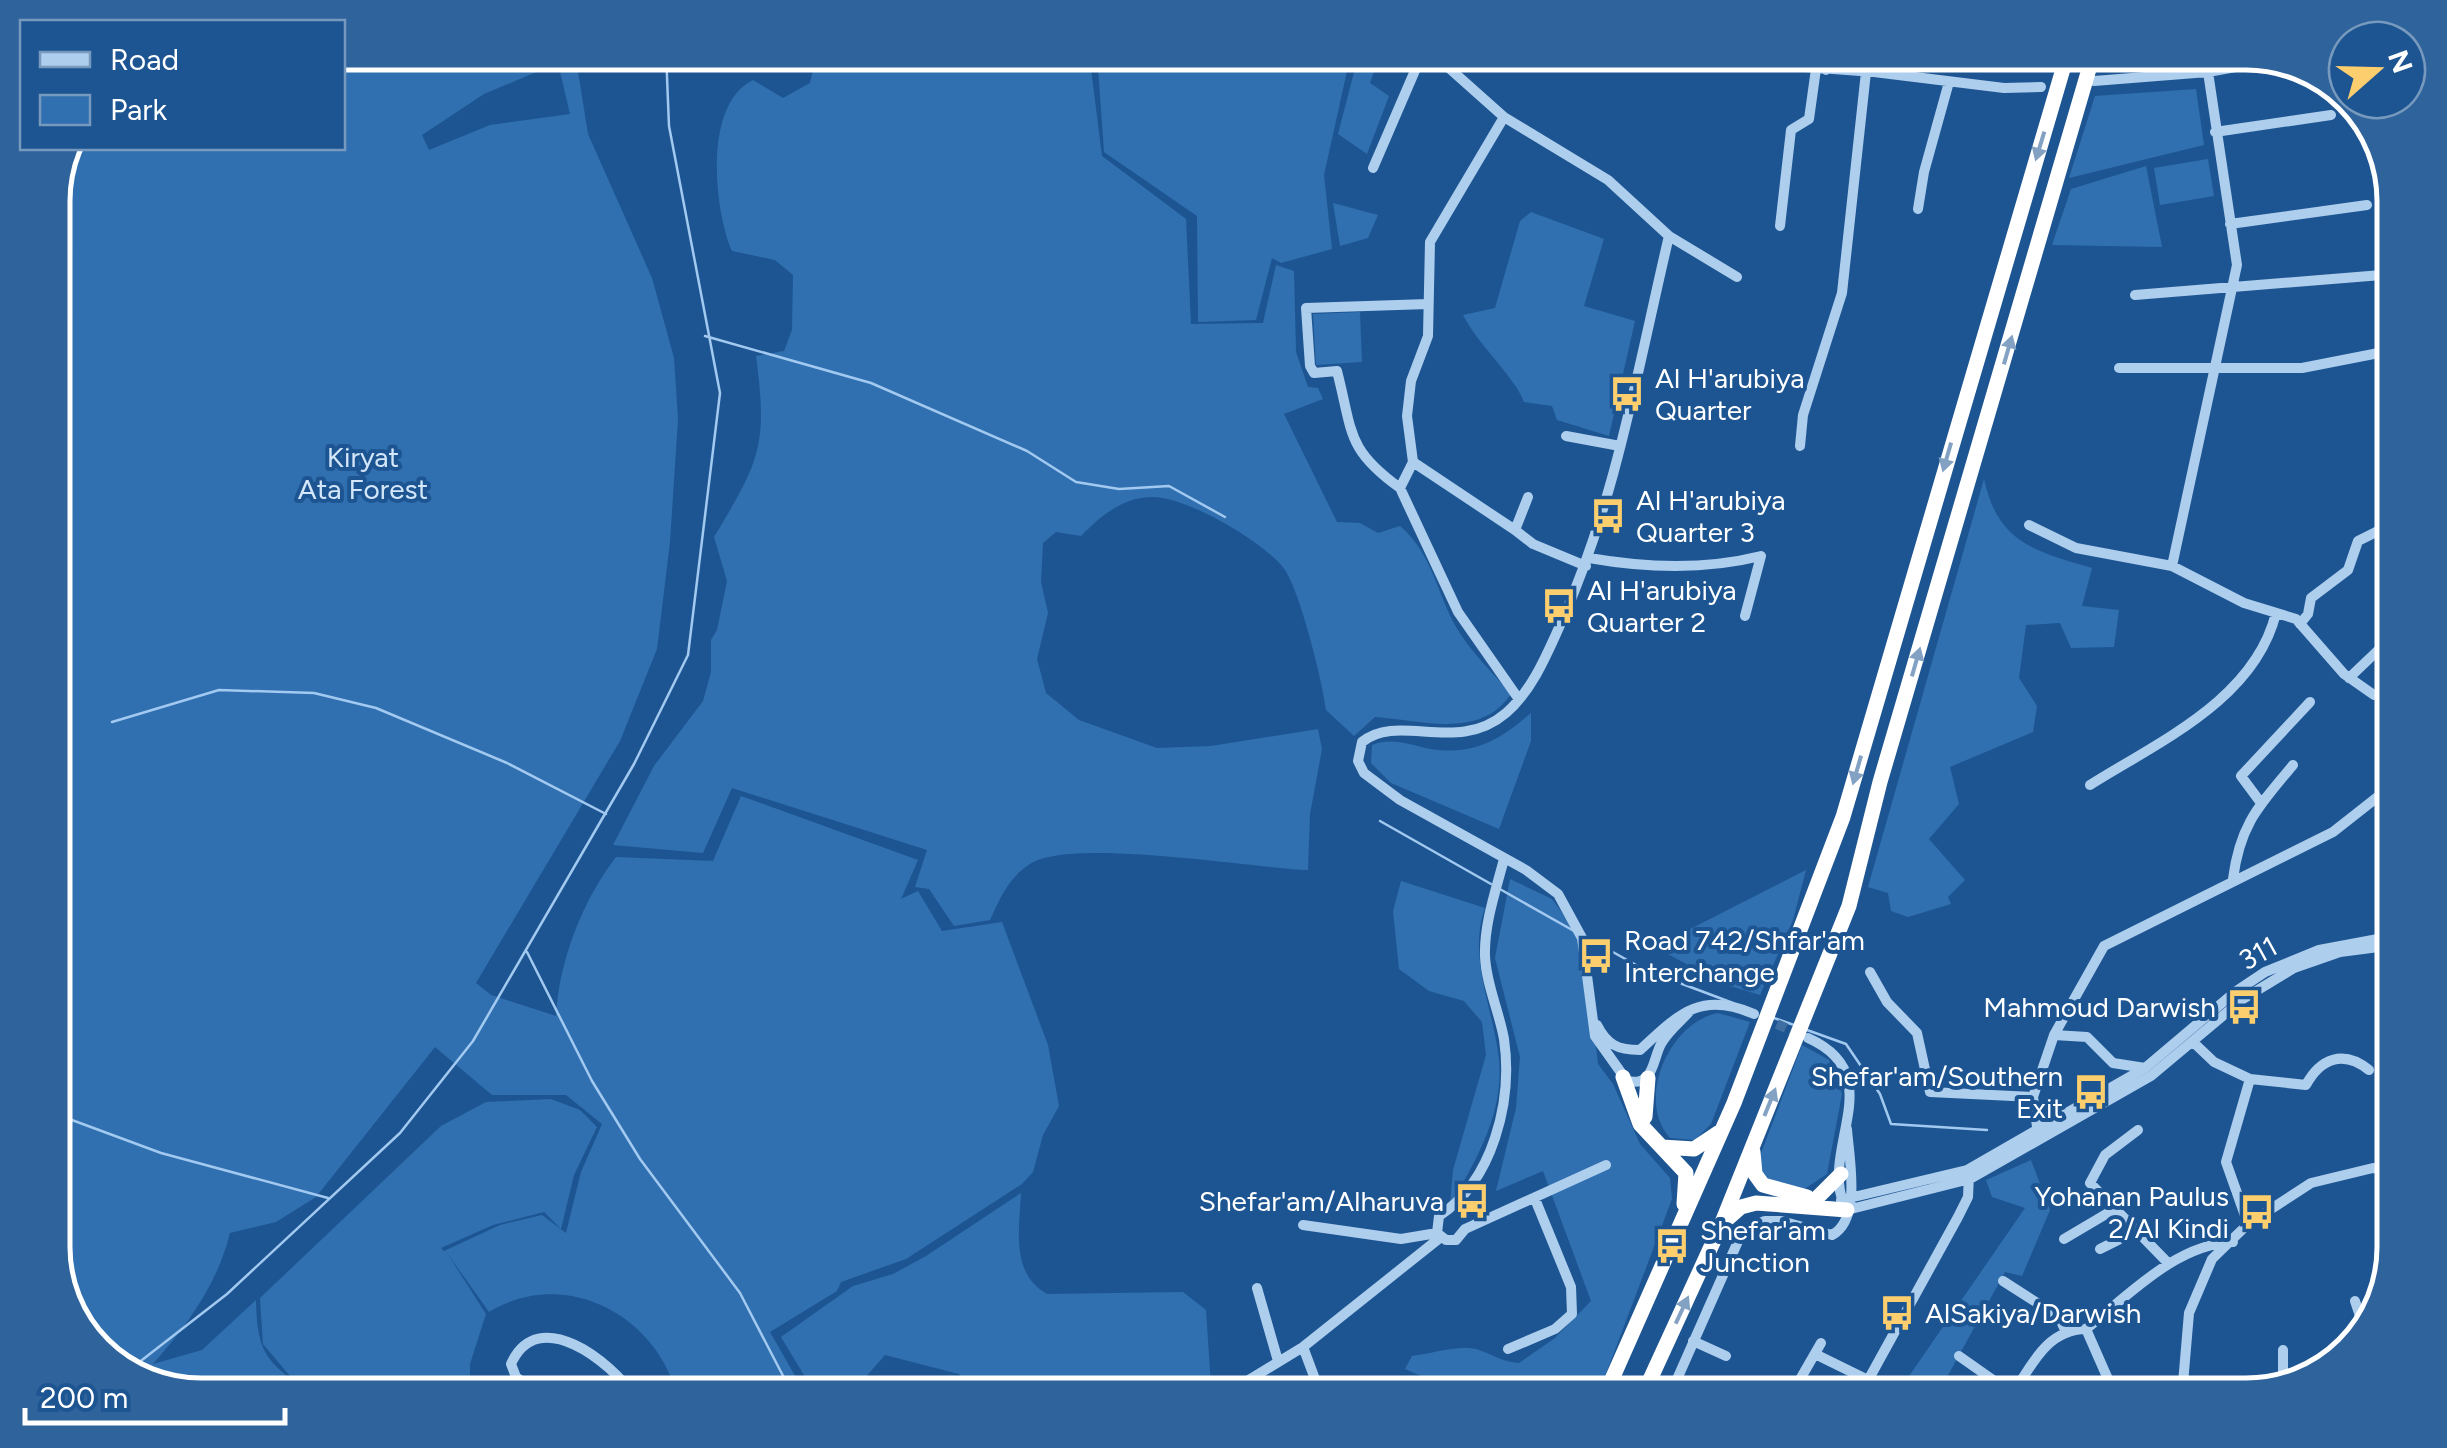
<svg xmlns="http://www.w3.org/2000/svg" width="2447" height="1448" viewBox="0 0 2447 1448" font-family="Figtree,sans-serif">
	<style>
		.green { fill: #3170b0; fill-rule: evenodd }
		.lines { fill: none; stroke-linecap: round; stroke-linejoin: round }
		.stream { stroke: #a2c9f0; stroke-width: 2.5 }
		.minor-tunnel { stroke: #3f6ea2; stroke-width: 10; stroke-dasharray: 10 5; stroke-linecap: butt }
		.minor { stroke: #aeceee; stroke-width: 10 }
		.highway { stroke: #fff; stroke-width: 15 }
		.oneway { fill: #83a2c3 }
		.labels { text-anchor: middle; stroke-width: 8; stroke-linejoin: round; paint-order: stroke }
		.poi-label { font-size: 28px; fill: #fff; stroke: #1d5592; text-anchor: start }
		.park-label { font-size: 28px; fill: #d4e7fa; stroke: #1d5592 }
		.street-label { font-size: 28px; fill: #fff; stroke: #1d5592 }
		.rim { fill: none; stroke: #fff; stroke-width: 5 }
	</style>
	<rect width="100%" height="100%" fill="#1d5592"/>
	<path class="green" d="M343 52 575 53 588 134 652 278 674 358 678 419 670 542 657 649 620 741 476 983 491 995 556 1016C559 962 582 901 616 857L713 861 741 796 918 860 901 899 918 891 942 931 1002 922 1048 1045 1059 1106 1043 1135 1033 1172 1022 1184 906 1259 841 1282 837 1291 770 1332 806 1395H677C655 1313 563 1267 489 1312L447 1253 486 1314 470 1364V1395H316L290 1376 263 1344 260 1298 441 1126 486 1102 551 1099 580 1110 597 1127 574 1175 561 1229 544 1212 493 1225 441 1248 444 1251 500 1225 542 1215 566 1233 581 1172 602 1124 566 1095H492L435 1047 316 1197 276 1222 230 1233C217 1285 188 1324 153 1364L202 1350 256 1300C257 1356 268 1362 312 1395 226 1396 127 1405 73 1323 62 1305 59 1276 53 1256V192L73 148H342ZM558 63 570 114 490 125 429 150 422 135 484 94Z
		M817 53H1089L1102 156 1186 219 1191 324 1263 323 1276 265 1294 271 1296 352 1308 387 1318 388 1323 399 1284 414 1337 522 1360 523 1378 533 1400 526C1432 553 1437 593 1456 627 1470 651 1493 673 1511 694 1480 740 1421 720 1375 717L1354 736 1326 710C1323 683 1300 592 1285 570 1265 542 1187 497 1153 497 1122 497 1101 516 1081 536L1056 532 1043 543 1041 582 1048 613 1037 659 1046 693 1079 720 1157 748 1211 746 1318 729 1322 749 1310 814 1308 870C1252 868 1071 837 1030 864 1009 877 1000 898 990 920L954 926 929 889 915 887 927 850 732 788 703 853 613 845 654 766 703 701 711 672V640L717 630 727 581 714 537C760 461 768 445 756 356L784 351 792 330 793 275 775 260 732 251C714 209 703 104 753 80L783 98 810 83Z
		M1097 53H1351L1324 175 1332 249 1281 263 1272 258 1256 320 1198 322 1197 216 1104 152Z
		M1359 53H1380L1370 83 1389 96 1367 154 1338 134Z
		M2196 89 2204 145 2069 178 2095 96Z
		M2208 159 2214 196 2160 205 2154 168Z
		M2146 166 2162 247 2052 245 2071 189Z
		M1333 203 1378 215 1368 238 1340 246Z
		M1531 212 1604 239 1584 306 1635 321 1609 436 1557 420 1552 406 1524 402C1515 377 1479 346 1463 315L1495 308 1520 221Z
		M1360 312 1362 362 1316 365 1313 314Z
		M1984 479C1998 544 2036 551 2092 568L2082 606 2119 610 2114 647 2071 648 2060 623 2026 625 2019 678 2037 706 2033 732 1950 767 1959 804 1929 839 1965 880 1948 897 1951 904 1908 917 1891 911 1888 893 1868 887Z
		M1531 713V741L1499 829 1391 783 1371 763 1372 745C1391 738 1405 743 1425 748 1470 757 1498 742 1531 713Z
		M1806 870 1793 920 1760 995 1723 984 1655 947Z
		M1510 879 1552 899 1572 926 1586 962 1598 1064 1613 1084 1640 1144 1670 1178 1672 1199 1598 1395H1465L1405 1369 1412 1356C1431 1354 1461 1344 1479 1350 1494 1355 1502 1362 1519 1363L1555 1338 1591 1301 1543 1171 1496 1191 1516 1108 1520 1057 1495 958Z
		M1401 881 1485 908C1467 957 1494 1010 1499 1060 1504 1113 1476 1161 1450 1205L1453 1170 1486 1055 1482 1022 1464 1001 1429 991 1399 969 1393 911Z
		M1718 1013 1750 1022 1711 1124 1695 1140 1670 1138C1635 1099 1670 1022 1718 1013Z
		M1802 1045 1829 1060 1842 1094 1827 1174 1803 1190 1776 1186 1761 1176 1760 1156Z
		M2031 1160 2050 1210 2022 1276 2005 1272 1937 1395H1896L2025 1208 1992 1197 1986 1180Z
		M1021 1193C1019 1230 1011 1274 1047 1294L1183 1292 1206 1310 1211 1386 1196 1395H972L959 1374 885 1355 850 1395H816L781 1337 853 1286 893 1274 926 1256Z"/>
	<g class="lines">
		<path class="stream" d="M705 336 871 383 1027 451 1076 482 1119 489 1169 486 1225 517
			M112 722 219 690 314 693 376 708 507 763 606 814
			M1380 821 1491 884
			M1498 888 1574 931
			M1586 937 1645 970 1733 1003
			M527 952 592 1081 640 1159 740 1293 793 1395
			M1774 1018 1794 1025
			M1807 1030 1846 1044 1880 1094 1891 1124 1987 1130
			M53 1113 161 1153 328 1198
			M124 1374 227 1294 400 1133 473 1041 634 764 688 655 720 393 669 126 666 52"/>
		<path class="minor-tunnel" d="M1763 1018 1802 1035"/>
		<path class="minor" d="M1431 52 1504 117 1608 180 1669 236C1638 367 1616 500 1561 623 1547 654 1532 691 1506 713 1457 755 1399 712 1362 742L1358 761 1364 773 1400 800 1526 870 1558 894 1582 938 1595 1036 1627 1081C1654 1087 1652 1061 1661 1044 1668 1031 1680 1022 1689 1012
			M1600 52 1874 72 2004 88 2041 87
			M1871 52 1874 72
			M1826 70V52
			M2094 81 2208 72 2274 60
			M1504 117 1430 242 1428 336 1411 381 1407 416 1413 462 1400 488 1458 612 1518 698
			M2215 132 2331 115
			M1373 168 1423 52
			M1918 209 1924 172 1949 82
			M2230 224 2367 205
			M1780 226 1791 130 1809 119 1816 69
			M1669 236 1737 277
			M2135 295 2394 274
			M2119 368H2302L2394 350
			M1566 436 1620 446
			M1800 446 1803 415 1842 293 1866 72
			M1413 462 1515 530
			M1400 488C1346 449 1353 433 1337 371L1314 373 1310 366 1306 308 1428 304
			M1528 497 1515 530 1533 544 1586 566
			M2029 525 2076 548 2172 566 2244 603 2296 619 2344 674 2374 695 2394 697
			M1589 558C1646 568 1705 570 1761 556L1745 616
			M2172 566 2237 265 2208 72
			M2300 624 2308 614 2311 598 2348 570 2358 541 2394 523
			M2349 678 2392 637
			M2090 785C2160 741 2255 699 2276 613
			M2261 803 2241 776 2310 702
			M1504 859C1496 890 1484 924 1485 956 1486 984 1499 1011 1504 1039 1513 1101 1493 1181 1439 1216L1437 1233 1446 1240H1456L1465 1229 1606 1165
			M2233 879C2240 824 2259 806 2293 765
			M1870 972 1887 1002 1917 1033 1930 1092 2033 1097
			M1597 1025C1607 1045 1618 1050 1640 1050 1678 1015 1700 990 1754 1014
			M2054 1035 2087 1037 2113 1063 2145 1068
			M1808 1038C1891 1075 1820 1147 1844 1205
			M2193 1042 2214 1062 2250 1079 2226 1162 2248 1224
			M2250 1079 2306 1085C2320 1059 2343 1049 2369 1070
			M2138 1130 2105 1155 2090 1183 2169 1264
			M2038 1134 2033 1097 2054 1035 2104 946 2333 832 2394 784
			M1841 1200 1967 1170 2145 1068 2235 992 2265 972 2319 950 2394 936
			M1847 1210 1970 1179 2151 1076 2243 999 2294 968 2340 952 2394 945
			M1303 1225 1401 1239 1437 1233
			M2064 1239 2113 1210
			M2100 1249 2134 1232
			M2003 1281 2059 1317 2065 1330
			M1257 1288 1278 1361
			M2355 1301 2365 1331
			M1693 1341 1726 1356
			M1303 1347 1321 1395
			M1508 1349 1555 1329 1572 1314 1571 1287 1535 1199
			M2283 1350V1386
			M1815 1354 1868 1380
			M1959 1356 2013 1394
			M541 1395 516 1377 511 1364C538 1303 612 1363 633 1395
			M1224 1395 1303 1347 1441 1237
			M1670 1395 1743 1230 1765 1221H1781L1832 1235C1862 1219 1849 1158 1847 1129
			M1791 1395 1821 1343
			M1860 1395 1958 1217 1968 1197 1969 1175
			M2012 1395C2032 1365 2046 1330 2086 1329
			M2115 1395 2086 1329C2128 1296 2176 1244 2233 1242
			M2182 1395 2189 1313 2212 1259 2248 1224 2311 1183 2373 1168 2394 1170
			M2201 1395 2270 1389"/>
		<path class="highway" d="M1623 1077 1640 1124 1686 1173 1684 1204
			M1645 1117 1648 1078
			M1662 1147 1694 1149 1718 1133
			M1753 1152 1755 1174 1763 1185 1807 1197
			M1816 1199 1841 1174
			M1724 1222 1741 1207 1756 1203 1847 1210
			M1605 1395 1734 1103 1843 817 2068 52
			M1643 1395 1721 1225 1849 906 1880 782 2094 52"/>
	</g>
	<defs><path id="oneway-solid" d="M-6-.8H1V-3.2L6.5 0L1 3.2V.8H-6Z" transform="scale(2.5)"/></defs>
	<g class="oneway">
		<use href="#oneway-solid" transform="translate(2040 146) rotate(107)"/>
		<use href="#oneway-solid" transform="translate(2008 350) rotate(-74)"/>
		<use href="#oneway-solid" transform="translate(1947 457) rotate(106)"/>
		<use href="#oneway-solid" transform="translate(1916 662) rotate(-74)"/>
		<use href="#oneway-solid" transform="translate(1857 770) rotate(106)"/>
		<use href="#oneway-solid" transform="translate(1770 1102) rotate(-68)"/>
		<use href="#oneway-solid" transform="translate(1682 1310) rotate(-65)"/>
	</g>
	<defs>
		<symbol id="bus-bare" viewBox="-9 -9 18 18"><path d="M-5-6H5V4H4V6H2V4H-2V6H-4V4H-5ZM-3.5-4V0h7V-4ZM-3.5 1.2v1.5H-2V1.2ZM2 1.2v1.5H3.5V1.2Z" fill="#fdce6d" stroke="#1d5592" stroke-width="2.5" paint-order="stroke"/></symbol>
	</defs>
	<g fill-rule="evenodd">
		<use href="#bus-bare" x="1602" y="369" width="50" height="50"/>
		<use href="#bus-bare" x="1583" y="491" width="50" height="50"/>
		<use href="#bus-bare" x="1534" y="581" width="50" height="50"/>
		<use href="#bus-bare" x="1571" y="931" width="50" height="50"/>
		<use href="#bus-bare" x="2219" y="982" width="50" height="50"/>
		<use href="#bus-bare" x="2066" y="1067" width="50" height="50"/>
		<use href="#bus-bare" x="1447" y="1176" width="50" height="50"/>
		<use href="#bus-bare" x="2232" y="1187" width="50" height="50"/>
		<use href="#bus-bare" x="1647" y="1221" width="50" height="50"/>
		<use href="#bus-bare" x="1872" y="1288" width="50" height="50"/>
	</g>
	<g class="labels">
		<g class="poi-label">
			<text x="1655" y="388">Al H'arubiya<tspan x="1655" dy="32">Quarter</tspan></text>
			<text x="1636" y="510">Al H'arubiya<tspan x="1636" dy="32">Quarter 3</tspan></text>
			<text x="1587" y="600">Al H'arubiya<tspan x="1587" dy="32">Quarter 2</tspan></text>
			<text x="1624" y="950">Road 742/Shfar'am<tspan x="1624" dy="32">Interchange</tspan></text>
			<text x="2216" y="1017" text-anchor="end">Mahmoud Darwish</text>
			<text x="2063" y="1086" text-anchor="end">Shefar'am/Southern<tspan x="2063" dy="32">Exit</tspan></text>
			<text x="2229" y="1206" text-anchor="end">Yohanan Paulus<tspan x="2229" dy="32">2/Al Kindi</tspan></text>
			<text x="1444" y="1211" text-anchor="end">Shefar'am/Alharuva</text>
			<text x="1700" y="1240">Shefar'am<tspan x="1700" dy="32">Junction</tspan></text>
			<text x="1925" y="1323">AlSakiya/Darwish</text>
		</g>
		<g class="park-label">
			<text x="363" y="467">Kiryat<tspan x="363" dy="32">Ata Forest</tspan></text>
		</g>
		<g class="street-label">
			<text transform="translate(2258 953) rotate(-29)" y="10">311</text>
		</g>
	</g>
	<path d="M0 0H2447V1448H0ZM201 70H2246A131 131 0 0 1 2377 201V1247A131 131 0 0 1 2246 1378H201A131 131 0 0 1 70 1247V201A131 131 0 0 1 201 70Z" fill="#2f639b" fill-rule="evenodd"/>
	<path class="rim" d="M201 70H2246A131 131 0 0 1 2377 201V1247A131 131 0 0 1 2246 1378H201A131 131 0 0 1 70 1247V201A131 131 0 0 1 201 70Z"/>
	<rect x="20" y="20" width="325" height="130" fill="#1d5592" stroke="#7799be" stroke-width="2.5"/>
	<rect x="40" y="52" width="50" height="15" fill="#aeceee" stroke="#7799be" stroke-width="2.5"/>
	<text x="110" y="70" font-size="30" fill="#ffffff">Road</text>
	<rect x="40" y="95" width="50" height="30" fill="#3170b0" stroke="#7799be" stroke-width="2.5"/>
	<text x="110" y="120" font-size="30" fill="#ffffff">Park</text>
	<g transform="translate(2377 70) rotate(70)"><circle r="48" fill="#1d5592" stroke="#7799be" stroke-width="2.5"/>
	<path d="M0-8L18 38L0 25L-18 38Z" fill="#fdce6d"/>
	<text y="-15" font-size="28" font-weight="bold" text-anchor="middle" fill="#ffffff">N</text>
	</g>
	<path d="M25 1408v15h260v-15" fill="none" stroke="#ffffff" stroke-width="5"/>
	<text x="40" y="1408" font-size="30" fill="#ffffff" stroke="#1d5592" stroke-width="8" paint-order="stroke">200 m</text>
</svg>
